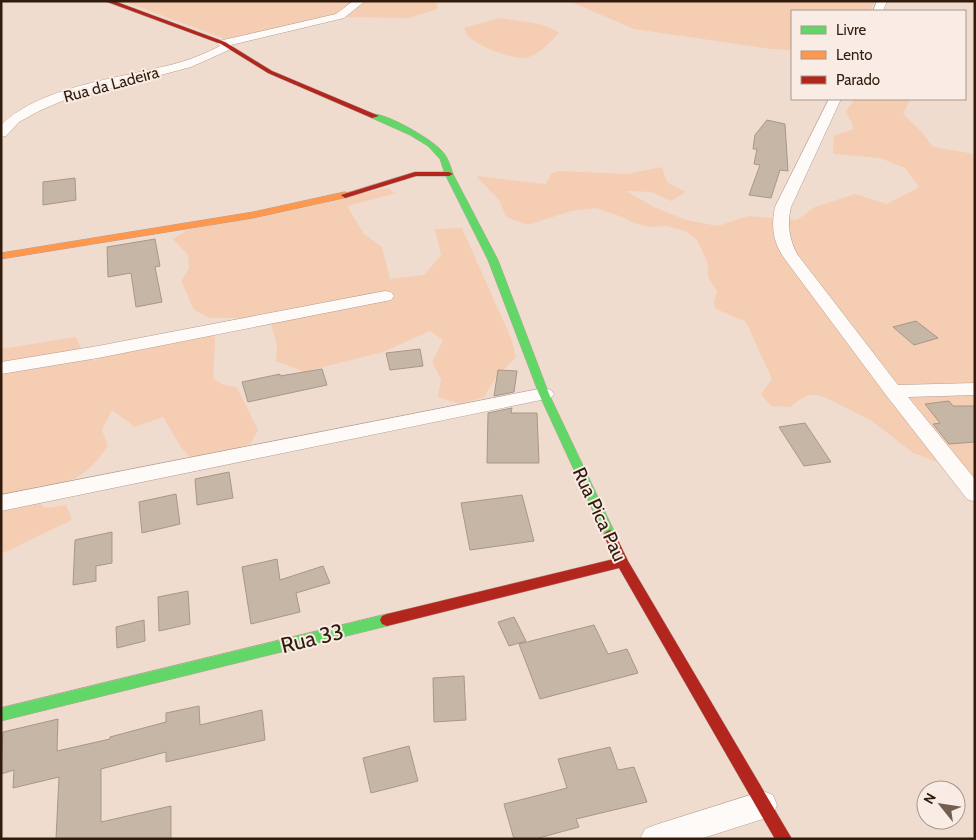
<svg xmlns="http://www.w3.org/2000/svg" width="976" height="840" viewBox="0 0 976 840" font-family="Cabin,sans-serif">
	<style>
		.green { fill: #f5cdb3 }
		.building { fill: #c6b6a6; stroke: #a79787 }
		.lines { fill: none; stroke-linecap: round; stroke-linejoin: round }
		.street-casing { stroke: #b3a094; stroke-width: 1 }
		.fast-casing { stroke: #b3a094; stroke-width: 1 }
		.slow-casing { stroke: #b3a094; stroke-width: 1 }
		.jam-casing { stroke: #b3a094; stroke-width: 1 }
		.street { fill: #fdfaf8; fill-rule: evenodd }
		.fast { fill: #63d668; fill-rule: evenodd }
		.slow { fill: #ff974d; fill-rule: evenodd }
		.jam { fill: #b3261e; fill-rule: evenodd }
		.labels { text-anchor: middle; stroke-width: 4; stroke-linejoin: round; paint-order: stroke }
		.far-street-label { font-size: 16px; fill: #301b0c; stroke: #f8ece4 }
		.street-label { font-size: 19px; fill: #301b0c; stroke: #f8ece4 }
		.near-street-label { font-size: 22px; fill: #301b0c; stroke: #f8ece4 }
	</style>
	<rect width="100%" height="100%" fill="#f0dccf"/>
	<path class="green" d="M123 1H436L438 9 408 18 344 17 225 39Z
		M569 1H875L870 11H792V50L771 49 634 29Z
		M500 18 540 24 559 32C551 42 541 52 529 57 517 62 479 46 470 38 467 36 466 31 464 28Z
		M855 99H910L903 114 922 132 933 147 975 154V476L913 453 872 421 829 399 818 395H809L799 400 790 407 771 406 761 394 772 379 746 322 716 309 714 302 717 291 708 277V264L697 240 685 231 667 226 651 227 634 223 625 218 596 208 571 211 528 225 506 217 499 200 476 176 546 184 551 174 559 171 627 174 662 167 667 182 685 192 671 201 651 192 626 191 654 207 686 220 718 226 748 216 797 220 815 207 855 194 887 204 919 187 905 168 880 158 833 154 834 136 854 129 846 111Z
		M387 188 396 193 347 206 364 234 382 247 390 279 424 275 441 255 435 229 462 228 511 338 516 357 495 379 484 397 460 404 438 397 441 379 432 362 443 340 430 331 383 352 304 372 276 361 277 345 271 324 252 318H209L194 310 181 281 189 269 188 255 173 239 187 230Z
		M214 333C217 349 212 363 214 379L224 385 237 387 258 430 250 444 223 453 190 457 181 447 163 417 135 427 112 410 102 430 108 446C88 474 73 485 37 486L38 501 45 508 66 505 72 520 1 554V349L76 337 81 348 93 361 131 348Z"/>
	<path class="building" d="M767 120 785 124 788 171 780 170 771 198 749 195 760 165 754 164 757 149H753L755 135Z
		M75 178 76 200 43 205V182Z
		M155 239 160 266 155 267 162 302 136 307 131 273 108 277 107 247Z
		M916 321 938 338 914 345 893 327Z
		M420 349 423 366 390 370 386 353Z
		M322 369 327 385 248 402 242 382 280 374V376Z
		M498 370 517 371 514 392 494 396Z
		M949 401 953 406H975V442L949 444 933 424 940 423 925 404Z
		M512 408 511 413H537L539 463H487L488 413Z
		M805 423 831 462 804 466 779 427Z
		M229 472 233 498 197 505 195 479Z
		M176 494 180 524 142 533 139 502Z
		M522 495 534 541 470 550 461 503Z
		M112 532V563L96 566V581L73 585 75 540Z
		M277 559 280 580 323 566 330 583 296 593 300 612 251 624 242 567Z
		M188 591 190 624 159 631 158 597Z
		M514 617 526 641 509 646 498 622Z
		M144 620 145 641 117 648 116 627Z
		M594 625 608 654 627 649 638 673 540 699 519 644Z
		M464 676 466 720 434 722 433 678Z
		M199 706 200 725 262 710 265 740 166 762V752L101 769V822L171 806V839H56L59 777 13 788 14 770 1 774 3 732 58 719 57 751 110 739V737L166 722V713Z
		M409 746 418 781 371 793 363 758Z
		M610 747 618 770 634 767 647 802 576 819 579 827 535 839H514L504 804 567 788 558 759Z"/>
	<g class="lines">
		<defs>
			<path id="street" d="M353 1H365L344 18 231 45 233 47 231 49 191 67 62 101 39 111 19 122 6 136 1 137V125C43 84 127 78 181 62 195 58 208 52 220 46L217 43 219 41 336 14Z
				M877 1H887L883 11H873Z
				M829 99H841L791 207C787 224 789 238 797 254L898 385 975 383V395L908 397 975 479V502L967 499 886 395 784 258C773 242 771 226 775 207Z
				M385 291 391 292 394 296 391 300 98 358 1 374V362L98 346Z
				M544 388 551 390 554 394 551 398 1 511V495Z
				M763 791 773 795 777 805 773 815 763 819 700 839H640L645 829 655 825Z"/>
			<path id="fast" d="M372 114C387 113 431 139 441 150 448 157 450 165 453 174L498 260 549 394 616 535 614 538H606L604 535 539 394 488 260 445 174 440 159 428 146 410 135 372 118Z
				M387 614 392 616 394 620 392 624 387 626 1 721V708Z"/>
			<path id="slow" d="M345 192 348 193V197L253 218 1 259V253L253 212Z"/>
			<path id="jam" d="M105 1H114L225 42 272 71 379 116 372 118 268 73 221 44Z
				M415 172H449L453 174 449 176H416L345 198 341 195Z
				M610 530 614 532 628 561 792 839H775L619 568 387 626 382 624 380 620 382 616 387 614 614 559 604 535 606 532Z"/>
		</defs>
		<use href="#street" class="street-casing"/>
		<use href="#fast" class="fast-casing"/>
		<use href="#slow" class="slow-casing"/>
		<use href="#jam" class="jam-casing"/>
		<use href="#street" class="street"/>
		<use href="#fast" class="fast"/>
		<use href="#slow" class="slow"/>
		<use href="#jam" class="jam"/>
	</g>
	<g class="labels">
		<g class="far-street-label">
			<text transform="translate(111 84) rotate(-15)" y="6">Rua da Ladeira</text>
		</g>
		<g class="street-label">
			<text transform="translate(600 514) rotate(65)" y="7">Rua Pica Pau</text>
		</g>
		<g class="near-street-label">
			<text transform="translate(312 638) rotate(-14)" y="8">Rua 33</text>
		</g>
	</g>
	<rect width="976" height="840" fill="none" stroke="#301b0c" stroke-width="5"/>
	<rect x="791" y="10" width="175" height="90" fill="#f8ece4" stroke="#a8988e"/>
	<rect x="801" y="26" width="25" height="8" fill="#63d668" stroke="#a8988e"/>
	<text x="836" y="35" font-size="15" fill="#301b0c">Livre</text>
	<rect x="801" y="51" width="25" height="8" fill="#ff974d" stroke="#a8988e"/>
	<text x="836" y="60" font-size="15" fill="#301b0c">Lento</text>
	<rect x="801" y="76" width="25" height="8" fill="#b3261e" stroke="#a8988e"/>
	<text x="836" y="85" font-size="15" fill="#301b0c">Parado</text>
	<g transform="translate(941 805) rotate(300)"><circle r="24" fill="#f8ece4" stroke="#a8988e"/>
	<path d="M0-4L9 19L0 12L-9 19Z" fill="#735f50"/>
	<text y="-8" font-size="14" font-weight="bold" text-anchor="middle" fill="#301b0c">N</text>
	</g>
</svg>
